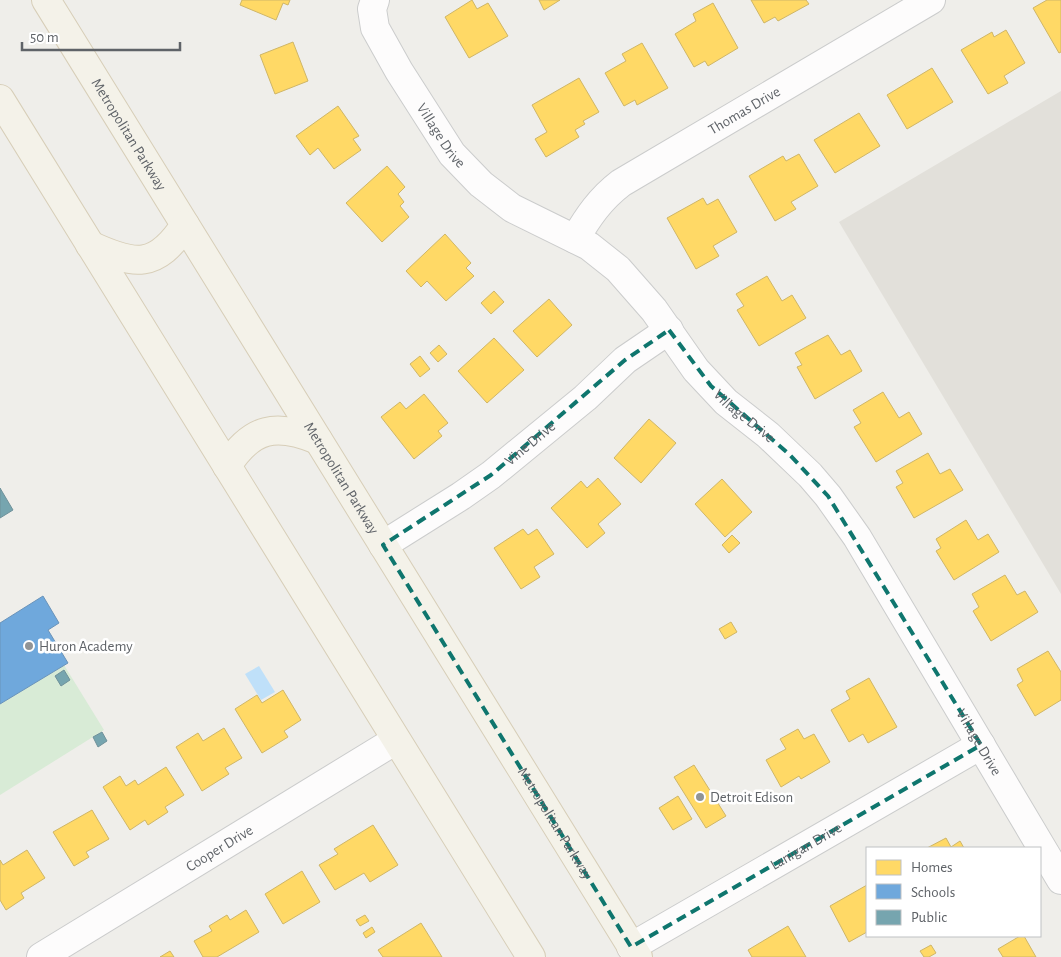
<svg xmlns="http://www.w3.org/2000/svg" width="1061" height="957" viewBox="0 0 1061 957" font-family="'Alegreya Sans',sans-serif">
<rect width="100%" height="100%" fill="#efeeea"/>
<!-- education -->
<path fill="#e2e0da" d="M1061 91V594L839 222Z"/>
<!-- green -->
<path fill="#d8ebd6" d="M64 665 104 730 0 795V704Z"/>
<!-- water -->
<path fill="#bfe0f9" d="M259 666 275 692 261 700 245 674Z"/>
<!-- homes -->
<g fill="#ffd966" stroke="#cfb667">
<path d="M242 0H290L288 5 283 3 276 20 240 5Z"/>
<path d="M472 0 477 9 488 3 508 36 469 58 445 17Z"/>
<path d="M539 0H560L544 10Z"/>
<path d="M751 0H806L809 4 778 21 775 17 764 23Z"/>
<path d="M1047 0H1061V52L1059 53 1033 8Z"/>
<path d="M713 3 738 48 708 66 705 61 694 67 675 34 696 21 693 14Z"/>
<path d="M1006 30 1025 63 1004 76 1008 83 988 94 961 50 992 32 994 37Z"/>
<path d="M293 42 308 81 275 94 260 55Z"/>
<path d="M642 43 668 88 637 105 635 100 624 106 605 73 626 61 622 54Z"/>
<path d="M932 68 953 102 907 129 887 95Z"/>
<path d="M579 78 599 112 583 121 585 124 575 130 579 137 546 157 535 139 547 132 532 105Z"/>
<path d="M338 106 359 136 353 139 361 150 334 169 318 148 310 155 296 136Z"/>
<path d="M859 113 880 146 835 173 814 140Z"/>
<path d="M799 154 818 186 791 202 796 209 775 221 749 176 783 156 786 161Z"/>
<path d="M387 166 405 187 398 194 404 202 400 206 409 217 382 242 346 203Z"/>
<path d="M703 198 707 205 718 199 737 232 713 246 719 256 696 269 667 218Z"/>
<path d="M445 234 471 263 466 268 474 276 446 301 427 281 421 287 406 271Z"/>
<path d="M767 276 782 301 792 295 806 318 759 346 737 310 744 306 736 294Z"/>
<path d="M494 291 504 302 491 314 481 303Z"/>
<path d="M549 299 572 325 537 357 513 331Z"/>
<path d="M828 335 841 355 850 350 862 371 815 399 797 367 802 365 795 353Z"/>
<path d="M494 338 524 370 487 403 458 371Z"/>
<path d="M439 345 447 354 438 362 430 353Z"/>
<path d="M420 356 430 369 420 377 410 364Z"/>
<path d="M883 392 899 418 909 412 922 434 876 462 854 427 861 423 853 410Z"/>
<path d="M424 394 448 423 438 431 442 436 414 459 381 417 400 402 406 409Z"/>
<path d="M649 419 676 443 641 483 614 458Z"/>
<path d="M928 453 940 474 950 469 963 490 914 518 896 487 903 483 896 471Z"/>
<path d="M598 478 621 504 598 524 605 533 587 548 551 508 581 481 587 488Z"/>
<path d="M722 479 752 512 725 537 695 504Z"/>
<path d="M966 520 978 540 988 534 999 552 954 580 936 551 941 548 936 539Z"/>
<path d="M523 529 528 535 537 529 554 554 534 567 540 577 521 589 494 548Z"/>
<path d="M732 535 740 543 729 553 722 545Z"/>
<path d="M1005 575 1017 595 1025 591 1038 612 991 641 973 611 979 607 972 594Z"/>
<path d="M731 622 737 632 725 639 719 629Z"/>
<path d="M1048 651 1061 672V700L1035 716 1017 685 1023 681 1017 669Z"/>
<path d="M869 678 897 727 868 743 863 734 849 742 831 710 850 699 846 691Z"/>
<path d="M283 690 301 720 284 731 288 737 262 753 235 709 257 695 262 703Z"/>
<path d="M224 728 242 758 225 768 229 774 202 791 176 747 198 733 203 741Z"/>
<path d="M798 729 804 739 814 734 830 762 801 779 799 776 781 787 766 760 786 749 780 739Z"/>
<path d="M694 765 726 816 706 828 674 777Z"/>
<path d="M166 767 184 795 165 807 168 812 148 825 145 820 130 830 103 787 120 776 126 786 135 780 138 785Z"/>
<path d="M678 796 692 819 673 830 659 808Z"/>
<path d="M92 810 109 839 86 852 89 857 74 866 53 832Z"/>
<path d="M373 825 398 865 370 882 364 873 335 890 319 865 338 854 334 849Z"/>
<path d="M946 838 951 847 960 841 964 848H927Z"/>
<path d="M27 850 45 878 21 893 24 898 6 910 0 900V860L3 865Z"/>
<path d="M302 871 320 902 283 924 265 894Z"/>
<path d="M867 885V932L849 942 830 906Z"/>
<path d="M246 910 259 932 217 957H203L194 941 212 931 209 926 227 915 230 920Z"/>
<path d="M365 915 369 921 360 926 356 920Z"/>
<path d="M421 923 442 957H383L378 950Z"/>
<path d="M788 926 806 957H752L748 950Z"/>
<path d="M372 927 375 932 366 938 363 933Z"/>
<path d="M1020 936H1024L1036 957H1003L998 949Z"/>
<path d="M931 945 936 953 929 957H924L920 951Z"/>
<path d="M170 951 174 957H160Z"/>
</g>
<!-- schools -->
<path fill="#6fa8dc" stroke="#6a93b9" d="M43 596 59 623 48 630 68 663 0 704V623Z"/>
<!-- public -->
<g fill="#76a5af" stroke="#6f919a">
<path d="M0 488 13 510 0 518Z"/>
<path d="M64 670 70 680 61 686 55 676Z"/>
<path d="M102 732 107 741 98 747 93 737Z"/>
</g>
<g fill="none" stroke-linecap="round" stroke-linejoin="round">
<!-- minor casing -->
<g stroke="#cbcccc" stroke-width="30">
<g id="minor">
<path id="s1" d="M375 0 372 9 375 28 399 71 452 154 481 184 512 208 589 246 618 269 654 310 696 370 726 402 768 435 810 475 828 496 857 537 1061 880"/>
<path id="s2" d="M575 239C588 217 600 199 621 183L931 0"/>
<path id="s3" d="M383 545 461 496 491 475 585 398 625 360 669 330"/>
<path id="s4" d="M631 947 981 745"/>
<path id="s5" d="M41 957 396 740"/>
</g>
</g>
<!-- major casing -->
<g stroke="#d7ceb8" stroke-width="30">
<g id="major">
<path id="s6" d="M46 0 638 957"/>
<path d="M0 99 531 957"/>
<path d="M90 245C135 266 156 269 185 225"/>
<path d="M227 466C252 427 276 423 318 440"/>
</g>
</g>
<!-- minor -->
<use href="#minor" stroke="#fdfcfc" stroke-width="28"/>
<!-- major -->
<use href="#major" stroke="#f4f2e9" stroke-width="28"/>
</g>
<!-- marked area -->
<path fill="none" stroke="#0f766e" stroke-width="4" stroke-dasharray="10 6" stroke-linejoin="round" d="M669 330 711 386 790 455 828 496 981 745 631 947 383 545 491 475 625 360Z"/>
<!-- markers -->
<g fill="#919496" stroke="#fff" stroke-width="2">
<circle cx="29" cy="646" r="5"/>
<circle cx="700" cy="797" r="5"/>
</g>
<g text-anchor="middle" stroke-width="5" stroke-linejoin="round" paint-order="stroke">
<!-- street labels -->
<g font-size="15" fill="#5f6368" stroke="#fff">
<text dy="5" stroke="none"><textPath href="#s2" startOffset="216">Thomas Drive</textPath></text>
<text dy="5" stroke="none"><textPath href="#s6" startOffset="158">Metropolitan Parkway</textPath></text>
<text dy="5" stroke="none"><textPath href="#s1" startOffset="155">Village Drive</textPath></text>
<text dy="5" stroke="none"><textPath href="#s1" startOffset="575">Village Drive</textPath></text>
<text dy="5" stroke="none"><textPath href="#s3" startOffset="179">Vine Drive</textPath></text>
<text dy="5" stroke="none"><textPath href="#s6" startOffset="562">Metropolitan Parkway</textPath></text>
<text dy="5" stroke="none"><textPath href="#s1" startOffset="980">Village Drive</textPath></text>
<text dy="5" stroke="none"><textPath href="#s6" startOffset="968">Metropolitan Parkway</textPath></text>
<text dy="5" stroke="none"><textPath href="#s4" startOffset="202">Lanigan Drive</textPath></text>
<text dy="5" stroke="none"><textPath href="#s5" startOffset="209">Cooper Drive</textPath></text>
</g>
<!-- poi labels -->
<g font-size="15" fill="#5f6368" stroke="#fff" text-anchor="start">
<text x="39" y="651">Huron Academy</text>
<text x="710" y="802">Detroit Edison</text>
</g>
</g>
<!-- legend -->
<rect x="866" y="847" width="175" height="90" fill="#ffffff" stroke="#bfc1c3"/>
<rect x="876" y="860" width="25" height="15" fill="#ffd966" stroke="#bfc1c3"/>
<text x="911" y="872" font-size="15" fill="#5f6368">Homes</text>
<rect x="876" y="884" width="25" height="15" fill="#6fa8dc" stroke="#bfc1c3"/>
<text x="911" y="897" font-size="15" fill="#5f6368">Schools</text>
<rect x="876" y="910" width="25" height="15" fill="#76a5af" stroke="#bfc1c3"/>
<text x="911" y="922" font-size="15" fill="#5f6368">Public</text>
<!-- scale -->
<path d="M22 42v8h158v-8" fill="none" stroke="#5f6368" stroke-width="2.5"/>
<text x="30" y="42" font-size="15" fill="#5f6368" stroke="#ffffff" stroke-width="4" paint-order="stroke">50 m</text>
</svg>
